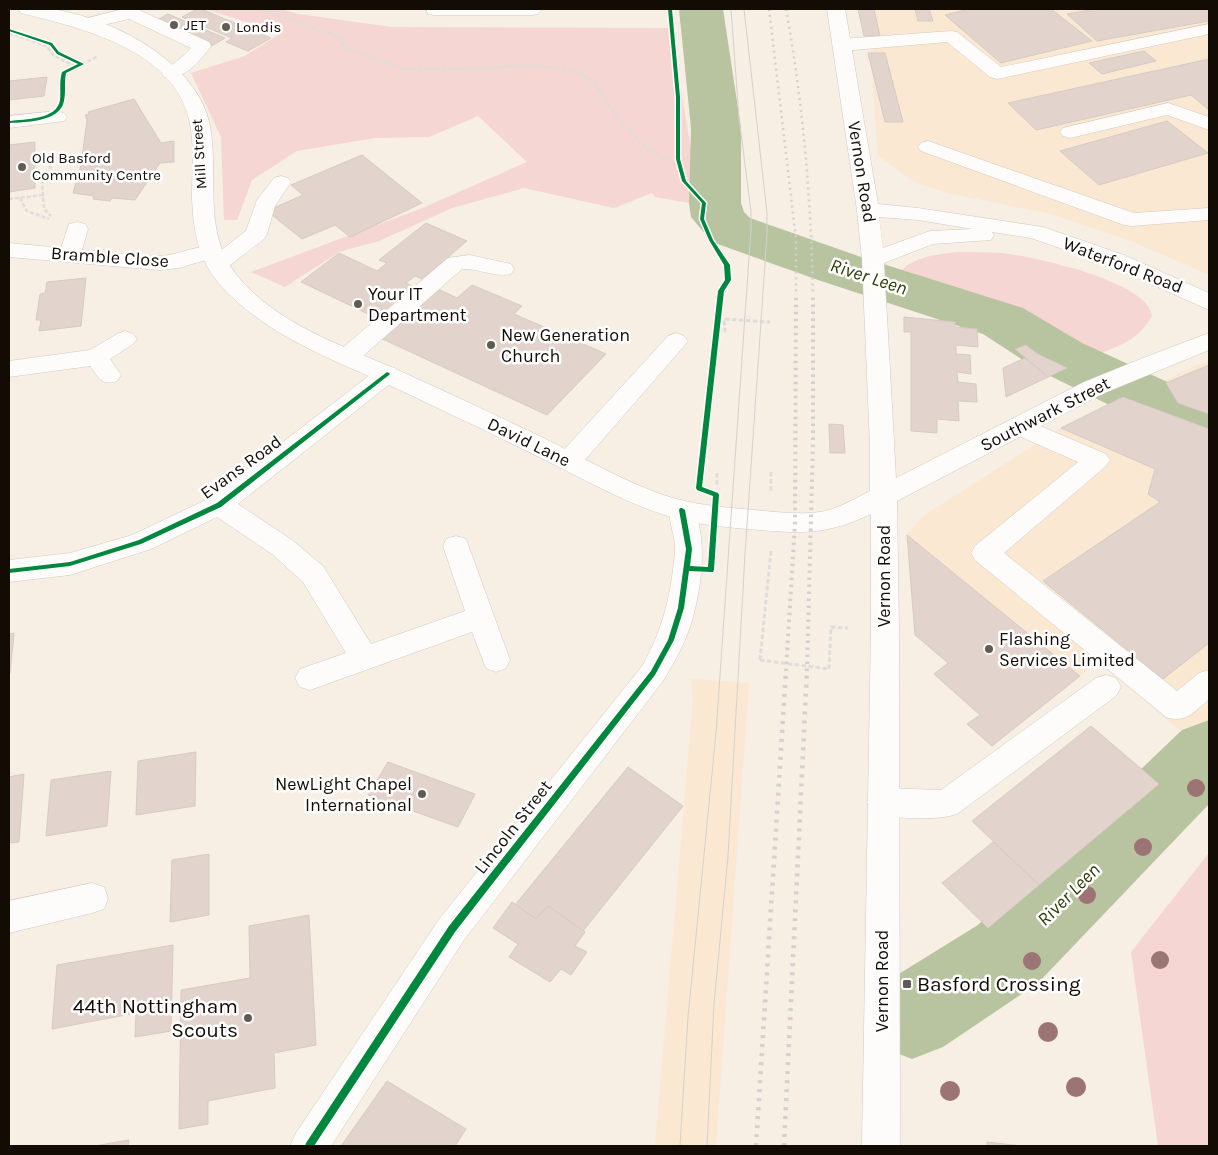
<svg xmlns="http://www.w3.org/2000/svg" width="1218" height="1155" viewBox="0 0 1218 1155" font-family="Karla,sans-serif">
<rect width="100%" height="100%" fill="#f7eee4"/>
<!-- built -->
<g fill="#fae8d3">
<path d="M867 9H1209V275L1133 242 1051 214 947 193 916 183 878 156Z"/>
<path d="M1209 360V413L1144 389Z"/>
<path d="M1123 397 1209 429V723L1190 739 1097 661 1080 676 907 535 923 516 1061 428Z"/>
<path d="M691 679 749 683 716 1146H655L693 699Z"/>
</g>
<!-- green -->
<g fill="#f5d6d2">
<path d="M205 9H281L298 14 392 27 671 28 700 205 655 197 652 193 614 208 524 188 452 208 379 241 339 252 285 287 251 272 420 209 527 162 478 116 429 137 375 138 297 151 252 180 237 220H224L221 137 191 73 245 56 281 33Z"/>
<path d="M956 252C972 252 987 252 1002 253 1036 257 1128 278 1148 306 1150 309 1151 313 1152 316 1138 340 1123 344 1099 354L1013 309 900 272C915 256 936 255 956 252Z"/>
<path d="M1209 853V1146H1158L1131 952Z"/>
</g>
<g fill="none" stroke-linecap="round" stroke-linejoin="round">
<!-- river -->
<g fill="#b8c3a0" fill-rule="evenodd">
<path d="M679 9H723L741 128V203L744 212 750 218 861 257 1023 308 1082 343 1209 401V449L1187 443 1040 371 983 334 821 281 712 242 691 217 689 203 691 128Z"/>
<path d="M1209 720V804L1038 983 943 1047 912 1059 881 1047 868 1016 881 985 978 925 1182 730Z"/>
</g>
</g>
<!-- building -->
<g fill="#e2d4cc" stroke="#d5cbc4">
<path d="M197 9H201L271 38 248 51 226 42 232 38 182 17Z"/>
<path d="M858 9H874L880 36H864Z"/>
<path d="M915 9H929L933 21H918Z"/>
<path d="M964 9H1051L1092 41 1001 63 945 15 965 10Z"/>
<path d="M1096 9H1209V21L1097 41 1067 14Z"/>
<path d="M168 14 225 38 205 50 149 24Z"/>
<path d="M1144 51 1156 61 1102 74 1089 63Z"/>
<path d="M868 53H885L903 122H885Z"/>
<path d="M1209 59V110L1191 95 1036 130 1008 103Z"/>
<path d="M47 77 44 96 9 100V81Z"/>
<path d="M134 99 161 143 174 141V162L160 163 135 200 113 198 110 201 93 199 94 196 73 193 81 165 87 120 85 115 89 114 88 112Z"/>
<path d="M1167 121 1208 153 1099 185 1060 151Z"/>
<path d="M35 142V188L9 192V145Z"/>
<path d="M362 155 422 203 350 237 335 225 302 239 267 211 303 195 291 185Z"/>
<path d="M426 223 467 241 422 279 415 276 406 283 420 290 383 321 301 282 339 253 377 271 387 263 379 260Z"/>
<path d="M86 278 81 326 39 331 41 320H36L40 294 45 293 47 282Z"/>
<path d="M472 285 522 306 514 314 606 354 547 415 378 337 434 287 457 298Z"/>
<path d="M904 317 955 322V327L977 329 978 347 956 345V354L970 355 971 374 957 372 958 382 976 384 977 402 958 401 959 421 937 419V433L911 431V332H904Z"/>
<path d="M1026 345 1036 353 1067 368 1048 377 1015 349Z"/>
<path d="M1025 358 1048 377 1006 397 1003 368Z"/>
<path d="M1209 365V414L1178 403 1166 383Z"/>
<path d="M1123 397 1209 429V643L1163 679 1043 581 1160 502 1148 494 1155 469 1061 428Z"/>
<path d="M829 424 843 425 845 453H830Z"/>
<path d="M907 535 1080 676 992 746 967 724 980 715 934 674 948 663 915 635Z"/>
<path d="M14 633 10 673H9V634Z"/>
<path d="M1091 726 1159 784 1039 885 972 821Z"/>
<path d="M196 752 195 806 136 815 138 761Z"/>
<path d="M388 762 475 794 458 827 368 795Z"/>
<path d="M628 767 683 806 583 931 548 906 536 919 515 905Z"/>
<path d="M111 771 107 826 46 836 51 780Z"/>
<path d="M24 774 19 842 9 843V777Z"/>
<path d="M993 842 1039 885 988 928 942 883Z"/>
<path d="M209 854V915L170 922 172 860Z"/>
<path d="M512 902 536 919 548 906 585 932 575 946 587 952 571 975 561 969 550 982 509 957 518 944 493 928Z"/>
<path d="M309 915 316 1045 274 1053 275 1088 208 1101V1124L179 1129 181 990 250 978 249 926Z"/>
<path d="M173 945 171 1031 135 1037 136 1013 52 1029 57 965Z"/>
<path d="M387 1081 466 1129 455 1146H341Z"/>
<path d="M129 1140 128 1146H94Z"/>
<path d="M987 1142 1022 1146H987Z"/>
</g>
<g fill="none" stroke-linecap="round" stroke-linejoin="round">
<!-- minor casing -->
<g stroke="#d1cac1" stroke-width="1">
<g id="minor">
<path d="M123 9H137L209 42 211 46C201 60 183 82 164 77L162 73 183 56 191 48 129 19 86 29 80 28 77 24 80 20Z"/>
<path d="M426 9H540L541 10 538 14 532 15H434L428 14Z"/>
<path d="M1209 24V34L997 79 990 77 947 42 842 51 835 49 833 45 835 41 842 39 951 31 957 32 1001 67Z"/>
<path d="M1168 103 1209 117V130L1167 115 1070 138 1063 136 1060 132 1063 128Z"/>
<path d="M57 111 64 113 67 117 64 121 9 128V116Z"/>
<path d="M928 141 1134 213 1209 208V220L1132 226 1124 225 921 151 918 147 921 143Z"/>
<path d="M281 176 288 178 291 182 275 206 267 234 264 239 225 269 217 271 209 269 206 264 209 259 179 268 159 270 9 257V243L61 248 69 224 77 222 85 224 88 229 82 250C108 252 135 257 161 256 179 255 200 243 218 247L220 251 246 231 257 200 274 178Z"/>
<path d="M470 255 511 264 514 269 511 274C495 278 479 268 462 269L356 362 348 364 340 362 336 356 340 350 448 258Z"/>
<path d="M125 331 133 334 137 339 133 344 110 359 121 375 117 381C101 386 99 378 90 366L9 377V361L90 350 117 334Z"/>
<path d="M676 333 684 336 688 341 684 346 578 468 569 470 560 468 556 461 560 454 668 336Z"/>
<path d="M387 366 395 368 399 374 395 380 238 504 292 540 323 566 371 644 465 611 443 546 446 539 456 536 466 539 510 660 506 668 496 672 486 668 472 632 310 690 300 687 295 678 300 669 346 653 303 582 272 554 217 517 151 549 70 575 9 582V560L70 553 132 535 210 498 379 368Z"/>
<path d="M1019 417 1106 454 1110 460 1106 466 1004 553 1177 691 1199 673 1209 670V699C1195 711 1186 724 1166 717L975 560 971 553 975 546 1078 462 1010 432 1007 426 1010 420Z"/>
<path d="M682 500 691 503C711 538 700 605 685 640 679 654 671 668 663 681L464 940 331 1146H290L296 1133 440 918 643 665C664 626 671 595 675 551 677 535 664 518 673 503Z"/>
<path d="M1106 675 1116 678 1121 687 1116 696 957 814C937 821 892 819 872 812L867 802 872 792 883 788 941 790 1096 678Z"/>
<path d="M92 883 104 887 108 898 104 909 92 913 9 933V901Z"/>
</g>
</g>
<!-- major casing -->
<g stroke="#d1cac1" stroke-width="1">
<path id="major" d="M18 9C28 9 40 7 51 9 110 17 198 61 210 126 219 175 202 232 236 274 275 324 344 346 400 371 443 390 486 411 529 431 576 453 634 489 684 501 707 506 731 508 754 510 777 512 798 515 820 512 838 509 854 499 870 491V446L862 259 857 210 827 9H845L878 204 918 208 1043 227 1124 255 1209 293V310L1108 265 1031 238 992 232 994 235 991 240 933 244 884 263 896 478 1084 382 1143 358 1209 333V350L1102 394 897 501 899 630 900 1146H862L871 630V514C822 537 798 533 747 529 726 527 703 525 682 520 639 509 600 488 561 468 535 455 508 442 482 429 449 414 416 397 382 382 326 357 266 334 223 288 198 261 193 231 192 196 192 171 195 144 189 119 172 49 81 28 21 13ZM879 217 918 220 973 229 930 231 883 248Z"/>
</g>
<!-- path-far1 -->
<g stroke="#dfddda" stroke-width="2.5" stroke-dasharray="4 2" stroke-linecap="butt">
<path d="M260 9 341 38 344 47 402 69H466L536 65 575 71 593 81 617 117 648 149 664 158 678 159"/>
<path d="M9 33 47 46 53 55 76 67"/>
<path d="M82 64 97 57"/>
<path d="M51 153 50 170 42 179 44 209 51 216"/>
<path d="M20 198 27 211 49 219"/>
<path d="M9 199 43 195"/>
<path d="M721 294 728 280"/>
</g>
<!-- path -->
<g stroke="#dfddda" stroke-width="3" stroke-dasharray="4.5 2.5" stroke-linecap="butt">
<path d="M717 330 725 331 724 319 770 322"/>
<path d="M771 472V492"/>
<path d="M717 473V485"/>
<path d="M699 484 721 293"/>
<path d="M760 660 771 551"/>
<path d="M829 669 831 627 848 628"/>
</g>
<!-- minor -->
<use href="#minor" fill="#fefcfb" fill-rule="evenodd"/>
<!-- major -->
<use href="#major" fill="#fefcfb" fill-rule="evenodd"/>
<!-- tram -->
<g stroke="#d3d1ce" stroke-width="1">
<path d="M680 1146 688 1017 716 733 751 229V211L739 118 731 9"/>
<path d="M707 1146 714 1004 728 856 745 554 767 234V213L744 9"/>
</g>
<!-- rail-far2 -->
<g stroke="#d3d1ce" stroke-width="2.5" stroke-dasharray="2 4" stroke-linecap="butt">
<path d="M769 9 796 239V294"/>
<path d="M786 9C803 103 811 198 813 294"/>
</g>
<!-- rail-far1 -->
<g stroke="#d3d1ce" stroke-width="4" stroke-dasharray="2.5 4.5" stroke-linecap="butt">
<path d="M786 671 795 523 796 293"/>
<path d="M807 671 813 442V293"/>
</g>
<!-- rail -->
<g stroke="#d3d1ce" stroke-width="4.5" stroke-dasharray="3 6" stroke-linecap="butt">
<path d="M756 1146 786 670"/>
<path d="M784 1146 807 670"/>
</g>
<!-- path-bridge -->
<path stroke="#dfddda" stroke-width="3" stroke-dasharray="4.5 2.5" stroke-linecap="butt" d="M760 660 829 669"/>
<!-- cycleway casing -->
<g stroke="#fff" stroke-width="3">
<g id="cycleway">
<path d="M668 9H672L680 97V159L686 181 706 203 704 219 713 240 730 265 731 280 724 291 702 487 718 493 719 495 714 570 713 572H711L689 571 684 608 674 640 655 675 455 932 314 1146H305L306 1143 449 926 651 671 668 640 678 608 686 549 679 510 680 508H682L685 510 692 549 690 566 708 567 713 496 697 490 696 488 718 291 725 280 724 265 709 240 700 219 702 203 682 181 676 159V97Z"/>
<path d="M9 29 52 43 59 52 84 64 66 73C64 82 66 91 64 101 60 122 26 122 9 123V121C25 119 57 120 60 100 61 90 59 81 62 72L78 64 57 54 50 45 9 31Z"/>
<path d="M387 372 389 373 390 374 389 375 221 507 141 544 70 566 9 573V569L70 562 139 540 217 503Z"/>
</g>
</g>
<!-- cycleway -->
<use href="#cycleway" fill="#00873e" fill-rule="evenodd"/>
</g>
<!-- trees -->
<g fill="#9d7474">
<circle cx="1196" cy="788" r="9"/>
<circle cx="1143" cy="847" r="9"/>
<circle cx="1087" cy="895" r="9"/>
<circle cx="1160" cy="960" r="9"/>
<circle cx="1032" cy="961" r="9"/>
<circle cx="1048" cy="1032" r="10"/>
<circle cx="1076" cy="1087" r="10"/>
<circle cx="950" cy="1091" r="10"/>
</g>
<!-- markers -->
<g fill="#625b53" stroke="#fff" stroke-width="2">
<circle cx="174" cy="25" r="5"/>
<circle cx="226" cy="27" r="5"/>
<circle cx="22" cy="167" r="5"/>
<circle cx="358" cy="304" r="5"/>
<circle cx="491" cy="345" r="5"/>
<circle cx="989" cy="649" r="5"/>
<circle cx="422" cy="794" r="5"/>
<rect x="902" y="979" width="10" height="10" rx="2.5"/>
<circle cx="248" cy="1018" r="5"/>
</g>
<g text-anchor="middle" stroke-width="5" stroke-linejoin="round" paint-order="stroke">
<!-- far-poi labels -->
<g font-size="15" fill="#120c05" stroke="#fff" text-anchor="start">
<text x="184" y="30">JET</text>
<text x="236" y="32">Londis</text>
<text x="32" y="163">Old Basford<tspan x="32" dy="17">Community Centre</tspan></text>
</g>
<!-- far-street labels -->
<g font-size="15" fill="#120c05" stroke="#fff">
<text transform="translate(199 154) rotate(-94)" y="5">Mill Street</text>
</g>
<!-- street labels -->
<g font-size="18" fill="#120c05" stroke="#fff">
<text transform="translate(862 172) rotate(81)" y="6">Vernon Road</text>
<text transform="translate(110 257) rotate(4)" y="6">Bramble Close</text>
<text transform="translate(1123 265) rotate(21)" y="6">Waterford Road</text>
<text transform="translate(1045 414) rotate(-27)" y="6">Southwark Street</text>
<text transform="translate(529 442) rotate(26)" y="6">David Lane</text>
<text transform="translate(241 467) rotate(-36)" y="6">Evans Road</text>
<text transform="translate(884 576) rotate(-90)" y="6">Vernon Road</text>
<text transform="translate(513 827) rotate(-52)" y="6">Lincoln Street</text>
<text transform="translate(882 981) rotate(-90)" y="6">Vernon Road</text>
</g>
<!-- poi labels -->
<g font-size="18" fill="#120c05" stroke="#fff" text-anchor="start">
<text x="368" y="300">Your IT<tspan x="368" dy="21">Department</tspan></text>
<text x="501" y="341">New Generation<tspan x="501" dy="21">Church</tspan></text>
<text x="999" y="645">Flashing<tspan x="999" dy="21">Services Limited</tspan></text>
<text x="412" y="790" text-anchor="end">NewLight Chapel<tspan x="412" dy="21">International</tspan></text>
</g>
<!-- water labels -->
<g font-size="19" font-style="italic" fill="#293a04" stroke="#fff">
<text transform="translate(869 276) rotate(18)" y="7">River Leen</text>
<text transform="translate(1068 894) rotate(-45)" y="7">River Leen</text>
</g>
<!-- near-poi labels -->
<g font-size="21" fill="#120c05" stroke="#fff" text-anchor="start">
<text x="917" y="991">Basford Crossing</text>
<text x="238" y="1013" text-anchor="end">44th Nottingham<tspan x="238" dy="24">Scouts</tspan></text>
</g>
</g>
<!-- border -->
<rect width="1218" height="1155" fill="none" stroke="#120c05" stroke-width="20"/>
</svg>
